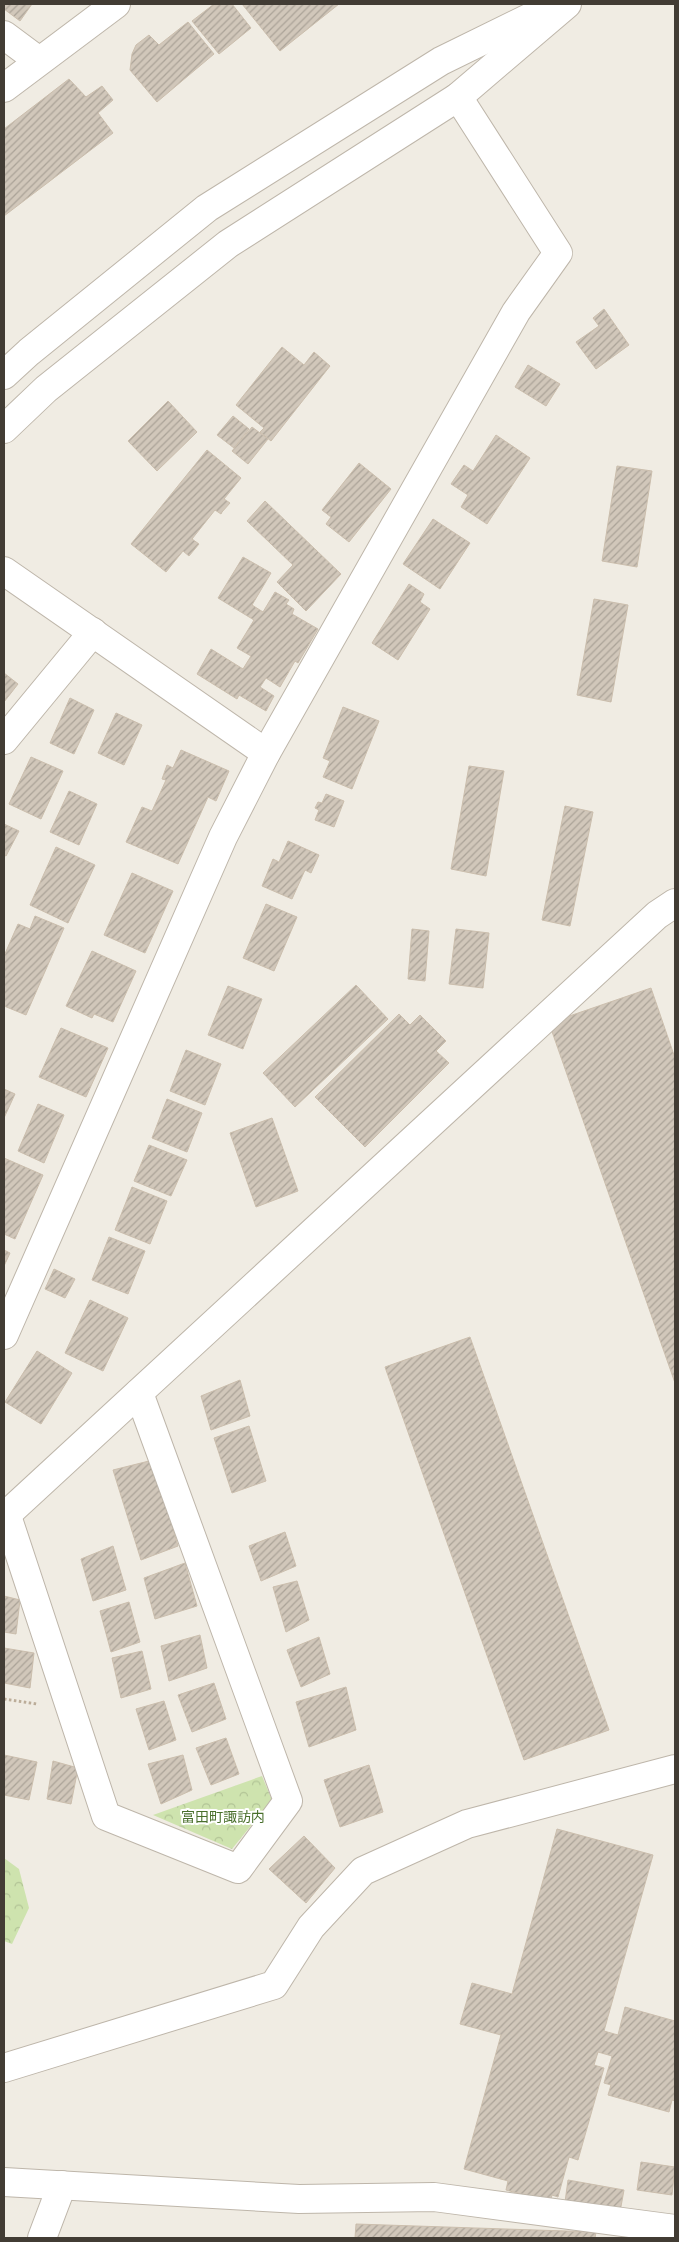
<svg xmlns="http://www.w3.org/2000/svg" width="679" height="2242" viewBox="0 0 679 2242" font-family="'Titillium Web','Noto Sans JP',sans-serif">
<defs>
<pattern id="forest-crowns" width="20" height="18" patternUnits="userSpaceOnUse" patternTransform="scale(1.25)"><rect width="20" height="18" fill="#cee3ae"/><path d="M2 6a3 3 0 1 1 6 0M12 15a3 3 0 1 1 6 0" fill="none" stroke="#b2c496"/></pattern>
<pattern id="building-hatch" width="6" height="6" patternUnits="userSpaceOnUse" patternTransform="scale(1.25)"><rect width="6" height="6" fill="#d1c7ba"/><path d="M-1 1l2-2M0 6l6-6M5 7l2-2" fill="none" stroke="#aba398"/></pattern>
</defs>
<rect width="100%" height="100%" fill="#f0ece3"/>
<!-- forest -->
<g fill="url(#forest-crowns)">
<path d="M262 1776 272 1800 232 1849 153 1815Z"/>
<path d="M4 1858 19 1869 29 1908 12 1944 4 1941Z"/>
</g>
<!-- building -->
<g fill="url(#building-hatch)" stroke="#cbbead">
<path d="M4 4H32L20 21 4 9Z"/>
<path d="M214 4H232L251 28 219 54 192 21Z"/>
<path d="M242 4H339L280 51Z"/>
<path d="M188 22 214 54 157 102 130 70 132 54 136 45 149 35 159 45Z"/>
<path d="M69 79 86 97 102 86 113 100 98 113 113 133 4 216V129Z"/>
<path d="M604 309 629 345 596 369 576 342 599 326 593 318Z"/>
<path d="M282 347 304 365 314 352 330 366 271 441 260 432 264 428 236 405Z"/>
<path d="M528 365 560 384 546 406 515 387Z"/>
<path d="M168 401 197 432 157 471 128 441Z"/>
<path d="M233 416 249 429 234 448 217 435Z"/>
<path d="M252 427 268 439 248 464 232 451Z"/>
<path d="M496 435 530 458 487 524 461 507 468 495 451 484 464 465 473 471Z"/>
<path d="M207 450 241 478 224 499 230 503 222 512 221 514 215 510 192 539 199 544 189 556 183 551 166 572 131 544Z"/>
<path d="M359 463 391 489 349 542 326 524 331 517 322 510Z"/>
<path d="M617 466 652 471 637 567 602 561Z"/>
<path d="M265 501 341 574 306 611 277 582 293 565 247 521Z"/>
<path d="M433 519 470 543 440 589 403 564Z"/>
<path d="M243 557 271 573 252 605 263 612 275 592 289 600 286 604 294 609 292 614 318 629 298 663 295 661 280 687 266 678 260 687 274 696 266 711 239 695 237 699 197 674 211 649 243 669 251 656 237 648 254 620 218 598Z"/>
<path d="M409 584 424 594 420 602 430 609 398 660 372 643Z"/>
<path d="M594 599 628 605 611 702 577 695Z"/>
<path d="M4 673 18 684 4 702Z"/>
<path d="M70 698 94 710 74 754 50 743Z"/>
<path d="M343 707 379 721 352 789 323 777 330 761 323 758Z"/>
<path d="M116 713 142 725 124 765 98 753Z"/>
<path d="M181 750 229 771 216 801 208 797 178 864 126 842 142 807 152 811 166 780 162 779 167 765 173 768Z"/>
<path d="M31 757 63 771 41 819 9 804Z"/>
<path d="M469 766 504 771 486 876 451 869Z"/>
<path d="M69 791 97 804 79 845 50 832Z"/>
<path d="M326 794 344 801 334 827 315 820 319 810 315 808 318 802 322 803Z"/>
<path d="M565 806 593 812 570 926 542 920Z"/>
<path d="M4 824 19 831 6 856 4 855Z"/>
<path d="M288 841 319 855 311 873 305 870 292 899 262 886 273 859 279 862Z"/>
<path d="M56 847 95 865 68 923 30 905Z"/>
<path d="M132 873 173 891 145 953 104 935Z"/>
<path d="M266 904 297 917 274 971 243 958Z"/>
<path d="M35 916 64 928 26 1015 4 1006V956L18 924 30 929Z"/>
<path d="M412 929 429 931 425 981 408 979Z"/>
<path d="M456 929 489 933 483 988 449 984Z"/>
<path d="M92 951 136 971 113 1022 94 1014 92 1018 66 1006Z"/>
<path d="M356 985 388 1019 295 1107 263 1073Z"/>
<path d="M228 986 262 999 243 1049 208 1035Z"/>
<path d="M651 988 675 1058V1383L549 1023Z"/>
<path d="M399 1014 410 1025 420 1015 446 1041 436 1051 449 1063 365 1147 315 1097Z"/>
<path d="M61 1028 108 1048 86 1097 39 1077Z"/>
<path d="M186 1050 221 1064 205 1105 170 1091Z"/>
<path d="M4 1089 15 1094 4 1118Z"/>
<path d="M167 1099 202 1113 187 1152 152 1138Z"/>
<path d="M38 1104 64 1115 44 1163 18 1151Z"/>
<path d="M272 1118 298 1191 256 1207 230 1133Z"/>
<path d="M149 1145 187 1160 171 1196 134 1181Z"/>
<path d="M4 1158 43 1175 15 1239 4 1234Z"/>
<path d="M132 1187 167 1201 150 1244 115 1230Z"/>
<path d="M109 1237 145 1251 128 1294 92 1280Z"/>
<path d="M4 1250 10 1253 4 1266Z"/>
<path d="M54 1269 75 1279 65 1298 45 1289Z"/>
<path d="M90 1300 128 1318 103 1371 65 1353Z"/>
<path d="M470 1337 609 1730 524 1760 385 1367Z"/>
<path d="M37 1351 72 1373 41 1424 5 1402Z"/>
<path d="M240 1380 250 1416 211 1430 201 1396Z"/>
<path d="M249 1426 266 1481 232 1493 214 1438Z"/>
<path d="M153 1460 178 1546 141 1560 113 1470Z"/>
<path d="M285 1532 296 1566 261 1581 249 1546Z"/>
<path d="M113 1546 126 1590 93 1601 81 1559Z"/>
<path d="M185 1563 197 1606 155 1619 144 1578Z"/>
<path d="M297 1581 309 1620 286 1632 273 1587Z"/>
<path d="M4 1596 20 1600 16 1634 4 1632Z"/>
<path d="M129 1602 140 1642 111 1652 100 1611Z"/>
<path d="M200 1635 207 1668 169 1681 161 1646Z"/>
<path d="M319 1637 330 1674 301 1687 287 1650Z"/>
<path d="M4 1648 34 1653 30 1688 4 1683Z"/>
<path d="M142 1651 151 1689 121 1698 112 1658Z"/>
<path d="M214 1683 226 1719 192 1732 178 1695Z"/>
<path d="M346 1687 356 1730 309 1747 296 1702Z"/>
<path d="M164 1701 176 1740 149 1750 136 1709Z"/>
<path d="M226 1738 239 1774 211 1785 196 1748Z"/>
<path d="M4 1755 37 1762 29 1800 4 1795Z"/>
<path d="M183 1755 192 1790 161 1804 148 1764Z"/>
<path d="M53 1761 78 1768 71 1804 47 1799Z"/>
<path d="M369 1765 383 1812 340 1827 324 1780Z"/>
<path d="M557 1829 653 1855 604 2031 618 2035 625 2007 675 2021V2101L672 2100 669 2112 608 2095 611 2085 604 2083 612 2056 598 2052 594 2065 604 2068 578 2160 569 2157 558 2197 552 2195 550 2202 506 2190 508 2181 464 2169 501 2035 460 2024 472 1983 512 1994Z"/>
<path d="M304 1836 335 1868 306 1903 269 1869Z"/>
<path d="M641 2162 675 2167 672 2195 637 2190Z"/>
<path d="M568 2180 624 2190 620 2212 565 2202Z"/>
<path d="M356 2224 596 2232 595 2238H355Z"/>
</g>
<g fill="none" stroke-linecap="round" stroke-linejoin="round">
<!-- minor casing -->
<g stroke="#beb6aa" stroke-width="30">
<g id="minor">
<path d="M4 35 39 61"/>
<path d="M4 88 116 4"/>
<path d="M4 375 29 352 207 208 441 61 545 10"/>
<path d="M4 429 46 389 228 244 458 97 567 4"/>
<path d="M4 571 266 753"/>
<path d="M4 740 93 632"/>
<path d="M4 1335 223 837 266 753 516 312 558 253 458 97"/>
<path d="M7 1516 106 1816 238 1869 288 1801 139 1393"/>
<path d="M4 1517 657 915 675 903"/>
<path d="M4 2068 274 1985 311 1927 363 1871 467 1824 675 1769"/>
<path d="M4 2182 299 2199 434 2197 675 2229"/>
<path d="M42 2238 62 2185"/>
</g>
</g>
<!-- path -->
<path stroke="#bcad99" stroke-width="3" stroke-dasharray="2.5 2.5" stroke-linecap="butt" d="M4 1699 37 1704"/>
<!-- minor -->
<use href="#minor" stroke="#fff" stroke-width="28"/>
</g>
<g text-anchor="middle" stroke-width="4" stroke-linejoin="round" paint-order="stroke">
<!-- park labels -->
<g font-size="14" fill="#496f2c" stroke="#fff">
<text x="223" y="1822">富田町諏訪内</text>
</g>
</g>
<!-- border -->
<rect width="679" height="2242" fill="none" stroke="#423c34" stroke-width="10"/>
</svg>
